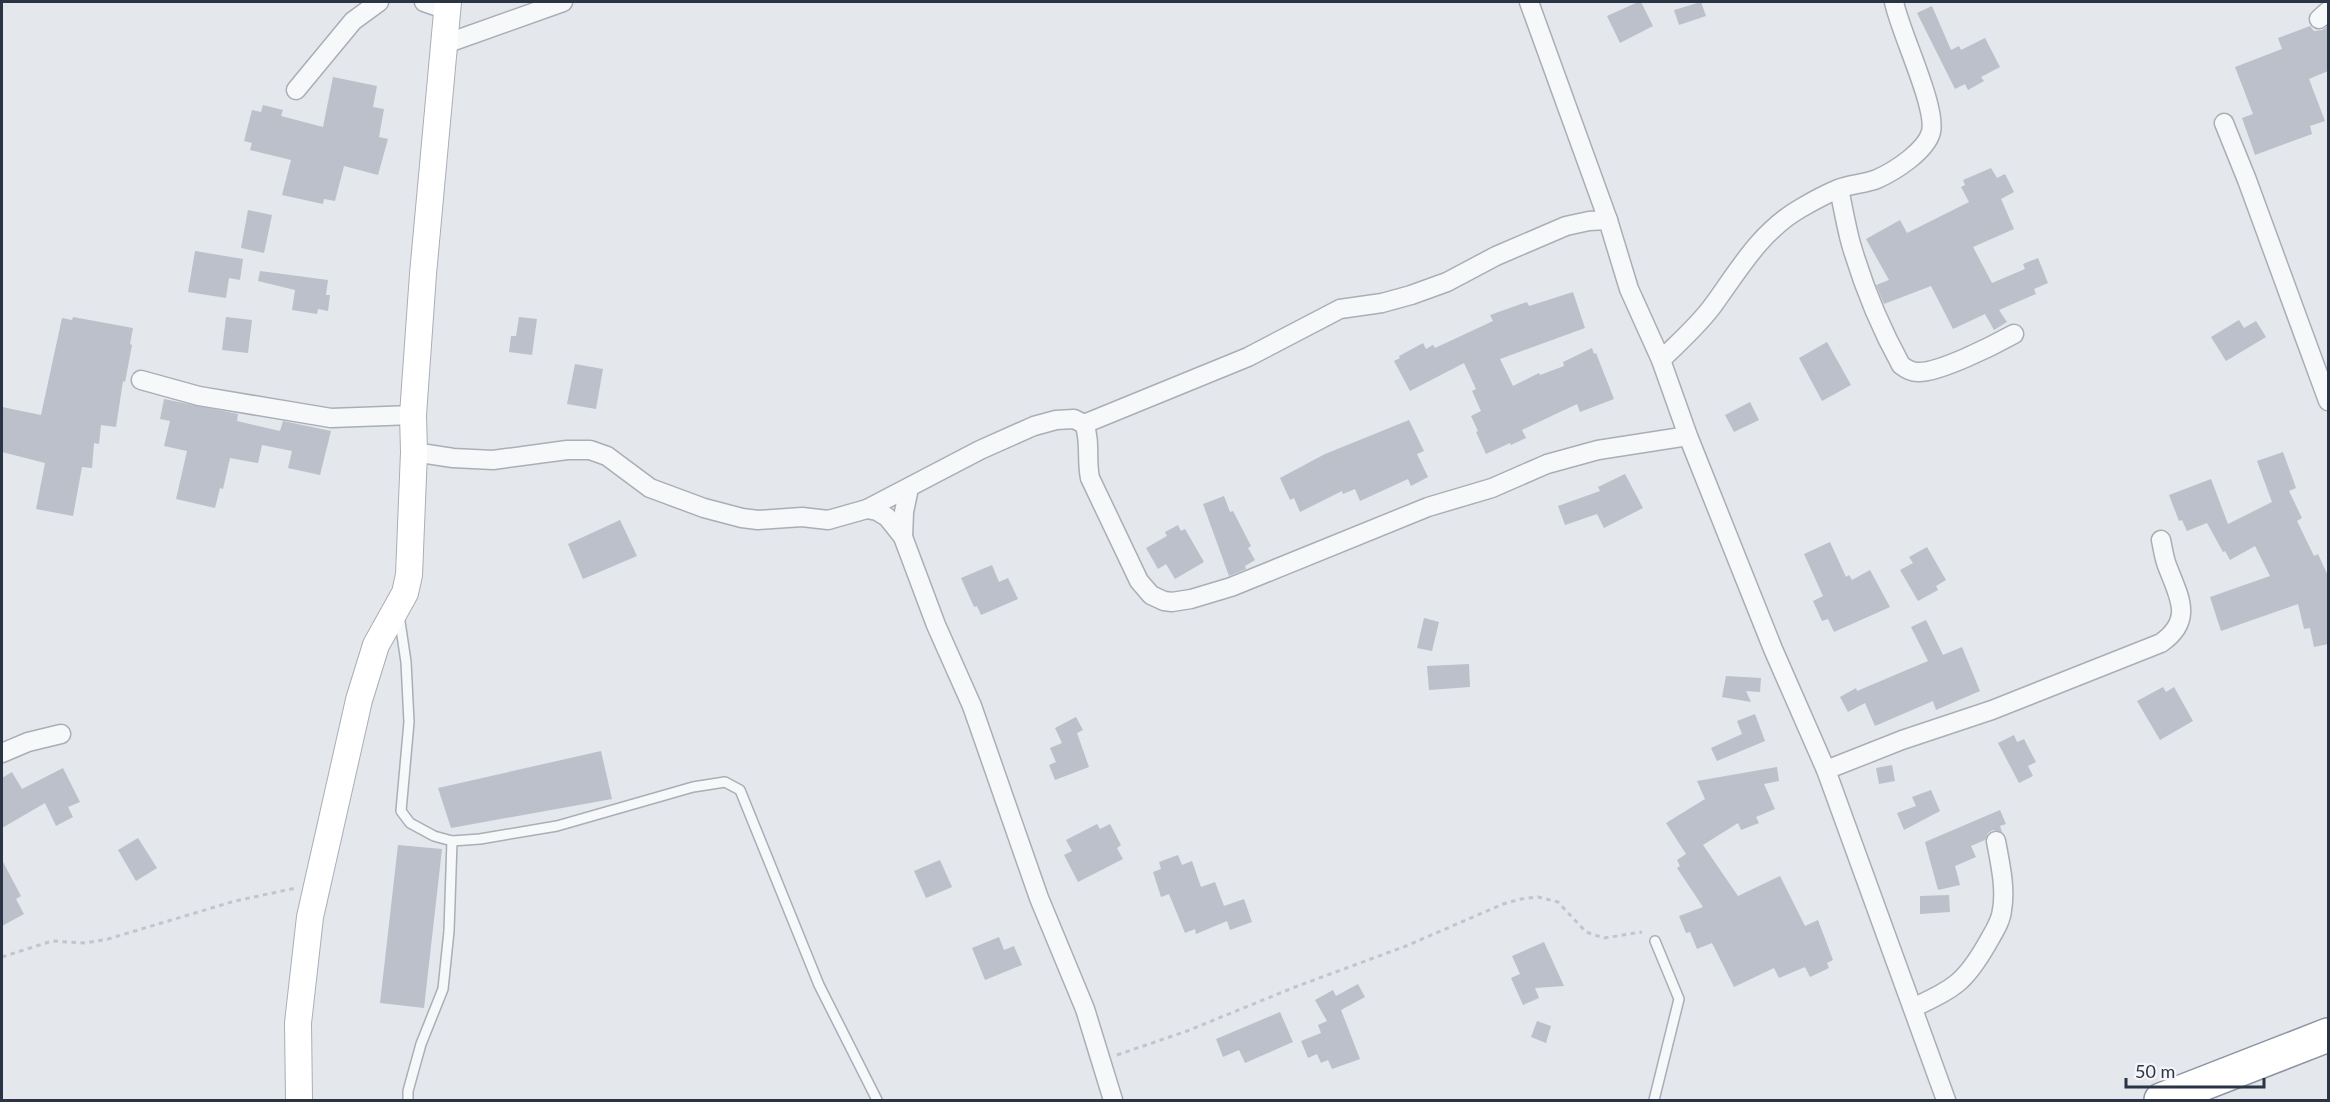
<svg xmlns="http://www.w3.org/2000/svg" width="2330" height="1102" viewBox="0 0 2330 1102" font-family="Lato,sans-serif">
<rect width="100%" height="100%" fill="#e4e7ec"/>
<!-- building -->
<g fill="#bbc0ca">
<path d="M1638 2H1641L1653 26 1620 43 1607 16Z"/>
<path d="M1701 2 1706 16 1679 25 1674 10Z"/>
<path d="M1932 6 1951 50 1959 46 1961 50 1985 38 2000 67 1981 77 1984 81 1968 90 1965 84 1955 89 1917 13Z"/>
<path d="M2310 26 2314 31 2322 30 2328 26V71L2309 79 2325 121 2310 126 2312 134 2255 155 2242 118 2253 114 2235 67 2282 49 2278 38Z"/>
<path d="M333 77 377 86 373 107 384 109 379 137 388 139 378 175 344 166 335 201 324 199 323 204 282 195 291 160 250 150 252 143 244 141 252 110 261 112 263 105 283 110 281 116 323 127Z"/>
<path d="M1991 168 1997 178 2005 174 2014 192 2001 199 2014 229 1973 247 1992 283 2025 269 2023 264 2038 258 2048 283 2034 289 2036 294 1999 310 2007 322 1994 330 1985 314 1953 329 1931 286 1884 304 1876 285 1889 280 1866 239 1900 220 1907 233 1969 202 1961 187 1965 185 1963 180Z"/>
<path d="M248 210 272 215 264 253 241 248Z"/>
<path d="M195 251 243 259 240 280 229 278 226 298 188 292Z"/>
<path d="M260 271 328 280 326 295H330L328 311 318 309 317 314 292 310 295 290 258 281Z"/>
<path d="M1573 292 1585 328 1500 359 1513 386 1539 373 1540 375 1564 366 1563 362 1592 348 1594 354 1596 353 1614 399 1580 412 1577 404 1522 430 1526 438 1511 445 1510 443 1486 454 1476 432 1478 431 1471 416 1481 411 1472 391 1476 389 1464 363 1410 391 1394 361 1400 358 1399 356 1423 343 1426 349 1433 345 1435 348 1493 321 1490 315 1527 302 1529 306Z"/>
<path d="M73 317 133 328 130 344 132 345 125 382 123 381 116 427 101 425 99 444 94 443 92 468 82 467 73 516 36 509 45 463 2 452V407L41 415 62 318 72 320Z"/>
<path d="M226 317 252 320 248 353 222 350Z"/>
<path d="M519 317 537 319 532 355 509 352 511 336H516Z"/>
<path d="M2239 320 2244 328 2256 321 2266 337 2226 361 2211 337Z"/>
<path d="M1827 342 1851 385 1822 401 1799 358Z"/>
<path d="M575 364 603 369 596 409 567 404Z"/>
<path d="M164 399 238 414 237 421 280 431 283 421 331 431 320 475 288 468 292 451 262 445 258 463 230 458 223 489 220 488 215 508 176 499 187 451 164 446 170 421 160 419Z"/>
<path d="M1750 402 1759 420 1734 432 1725 415Z"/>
<path d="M1409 420 1424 451 1417 454 1428 477 1411 486 1408 479 1360 501 1355 489 1343 494 1342 491 1300 512 1294 498 1290 500 1280 478 1325 454Z"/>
<path d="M2283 452 2296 488 2289 491 2302 518 2297 521 2314 556 2318 554 2328 576V644L2314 647 2310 628 2304 629 2298 604 2221 631 2210 597 2270 576 2255 546 2230 560 2225 551 2223 552 2207 523 2187 531 2182 520 2179 521 2169 495 2211 479 2228 524 2272 502 2257 461Z"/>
<path d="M1625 474 1643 508 1604 528 1597 514 1565 525 1558 506 1600 491 1598 487Z"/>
<path d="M1224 496 1230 512 1233 511 1251 546 1248 548 1255 560 1245 566 1246 569 1229 576 1203 504Z"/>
<path d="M620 520 637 556 583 579 568 544Z"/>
<path d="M1178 525 1181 531 1185 529 1204 562 1175 579 1166 564 1158 569 1146 548 1167 536 1165 532Z"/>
<path d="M1830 542 1846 577 1849 575 1852 580 1870 570 1890 607 1834 632 1828 619 1822 621 1813 601 1823 596 1804 554Z"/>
<path d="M1927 547 1946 580 1936 586 1938 590 1918 601 1900 570 1913 563 1909 557Z"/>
<path d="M992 565 999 582 1008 578 1018 599 981 615 977 606 974 607 961 578Z"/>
<path d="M1424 618 1439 622 1432 651 1417 648Z"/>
<path d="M1926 620 1943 655 1962 647 1980 691 1936 710 1933 701 1875 726 1865 703 1848 712 1840 697 1856 688 1857 691 1928 661 1911 627Z"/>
<path d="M1469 664 1470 687 1429 690 1427 666Z"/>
<path d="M1726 676 1761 678 1760 692 1746 691 1751 702 1722 697Z"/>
<path d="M2163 687 2166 692 2174 687 2193 721 2160 740 2137 701Z"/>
<path d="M1755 714 1765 741 1717 761 1711 748 1742 734 1737 721Z"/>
<path d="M1076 717 1083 730 1077 733 1089 767 1055 780 1049 765 1056 762 1050 748 1062 743 1055 728Z"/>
<path d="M2014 735 2017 742 2024 739 2036 762 2028 766 2033 776 2019 783 1998 743Z"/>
<path d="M601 751 612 799 451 828 438 788Z"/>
<path d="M1892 765 1895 781 1879 784 1876 768Z"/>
<path d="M1777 767 1779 781 1764 784 1775 809 1756 817 1759 823 1741 830 1738 823 1703 845 1738 896 1780 876 1805 926 1818 920 1833 960 1827 963 1829 968 1810 977 1805 967 1779 978 1774 968 1734 987 1712 943 1697 949 1690 932 1686 933 1679 916 1703 907 1677 868 1680 866 1677 860 1686 854 1666 823 1705 799 1697 781Z"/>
<path d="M63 768 80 802 68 807 73 817 56 826 45 803 2 828V778L12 772 22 789Z"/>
<path d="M1931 790 1940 811 1904 830 1897 813 1916 806 1912 797Z"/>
<path d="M2000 810 2006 824 2000 826 2002 832 1993 830 1988 833 1985 840 1971 846 1976 857 1955 866 1960 885 1938 890 1925 842Z"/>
<path d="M1097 824 1100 829 1110 824 1121 845 1117 848 1123 859 1078 882 1064 855 1072 851 1066 840Z"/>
<path d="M138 838 157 868 136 881 118 850Z"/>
<path d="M398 845 442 849 424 1008 380 1003Z"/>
<path d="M1178 855 1182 865 1192 861 1201 887 1215 882 1224 906 1244 899 1252 922 1230 930 1227 921 1196 934 1195 929 1185 933 1169 894 1161 897 1153 872 1161 869 1159 862Z"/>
<path d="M2 860 21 896 16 899 24 914 2 926Z"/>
<path d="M940 860 952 887 926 898 914 871Z"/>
<path d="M1949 895 1950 912 1920 914V896Z"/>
<path d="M999 937 1004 950 1014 946 1022 965 985 980 972 948Z"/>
<path d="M1544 942 1564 986 1535 988 1539 998 1523 1005 1511 978 1520 974 1512 956Z"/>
<path d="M1358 984 1365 997 1341 1010 1360 1059 1332 1069 1328 1060 1321 1063 1317 1054 1308 1058 1301 1041 1321 1033 1318 1025 1327 1021 1315 1000 1333 990 1336 996Z"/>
<path d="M1280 1012 1293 1042 1245 1063 1239 1050 1223 1057 1216 1039Z"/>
<path d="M1537 1021 1551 1026 1546 1043 1531 1037Z"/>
</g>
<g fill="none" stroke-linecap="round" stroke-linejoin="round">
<!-- lane casing -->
<g stroke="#a9aeb7" stroke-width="12">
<g id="lane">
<path d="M399 615 406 662 409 722 401 811 410 823 434 836 452 841 480 839 557 826 693 787 725 782 740 790 819 985 877 1100"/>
<path d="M408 1100V1091L421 1044 443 989 449 931 452 841"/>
<path d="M1654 1100 1679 999 1655 941"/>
</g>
</g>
<!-- street casing -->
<g stroke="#a9aeb7" stroke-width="21">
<g id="street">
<path d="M424 2 447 10"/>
<path d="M1529 2 1608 220 1629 289 1661 360 1688 436 1773 649 1826 770 1946 1100"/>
<path d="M2319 19 2328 11"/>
<path d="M445 44 563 2"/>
<path d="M296 90 353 21 379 2"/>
<path d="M2224 123 2247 180 2328 401"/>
<path d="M1839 189C1843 207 1846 226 1851 244 1863 285 1880 327 1901 365 1906 369 1911 372 1918 372 1939 373 1994 345 2014 334"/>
<path d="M1661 360C1679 342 1699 325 1714 304 1740 268 1761 231 1801 208 1813 201 1826 194 1838 189 1850 184 1865 184 1877 179 1895 171 1926 151 1931 132 1937 107 1900 32 1894 2"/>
<path d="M141 380 199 396 331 418 413 415"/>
<path d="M1084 424 1248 357 1340 309 1382 303 1411 295 1447 282 1496 256 1566 226 1589 221 1608 220"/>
<path d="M414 452 453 458 493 460 567 450H590L607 456 650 488 704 508 742 518 758 520 802 517 828 520 867 509 877 511 887 517 903 537 936 625 972 706 1039 898 1085 1009 1113 1100"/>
<path d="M867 509 980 450 1034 426 1056 420 1074 419 1084 424C1091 440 1086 460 1090 478L1139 581 1151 595 1164 601 1172 602 1191 599 1231 587 1428 507 1492 488 1547 464 1598 450 1688 436"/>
<path d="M903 537 904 512 909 488"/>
<path d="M2 753 28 742 61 734"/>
<path d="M1826 770 1902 740 1992 710 2161 643C2194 620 2179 597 2168 568 2164 559 2163 549 2161 540"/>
<path d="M1913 1008C1954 988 1964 984 1987 944 1993 933 2001 922 2002 910 2006 888 2000 863 1996 841"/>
</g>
</g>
<!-- secondary casing -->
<g stroke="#a9aeb7" stroke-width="28">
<path id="secondary" d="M299 1100 298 1023 310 917 359 700 376 645 405 593 409 575 414 452 413 415 423 274 448 2"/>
</g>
<!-- highway casing -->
<g stroke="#8b94a3" stroke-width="36">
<path id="highway" d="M2161 1100 2328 1035"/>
</g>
<!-- path -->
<g stroke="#c2c5cb" stroke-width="3" stroke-dasharray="4.5 4.5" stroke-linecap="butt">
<path d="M2 957 52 941 85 943 108 939 235 901 296 888"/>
<path d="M1117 1055 1187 1031 1295 987 1406 946 1503 904 1521 899 1538 897 1558 902 1586 932 1604 938 1642 932"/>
</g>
<!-- lane -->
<use href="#lane" stroke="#f7f8fa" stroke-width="9"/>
<!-- street -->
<use href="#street" stroke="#f7f8fa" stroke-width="18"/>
<!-- secondary -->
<use href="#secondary" stroke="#fff" stroke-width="26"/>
<!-- highway -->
<use href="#highway" stroke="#fff" stroke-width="33"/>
</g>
<!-- border -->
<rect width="2330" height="1102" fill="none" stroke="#2b3445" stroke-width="6"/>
<!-- scale -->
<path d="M2126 1078v9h138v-9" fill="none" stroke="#2b3445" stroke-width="3"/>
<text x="2135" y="1078" font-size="18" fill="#2b3445" stroke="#f4f6f9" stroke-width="4.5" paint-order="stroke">50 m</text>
</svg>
